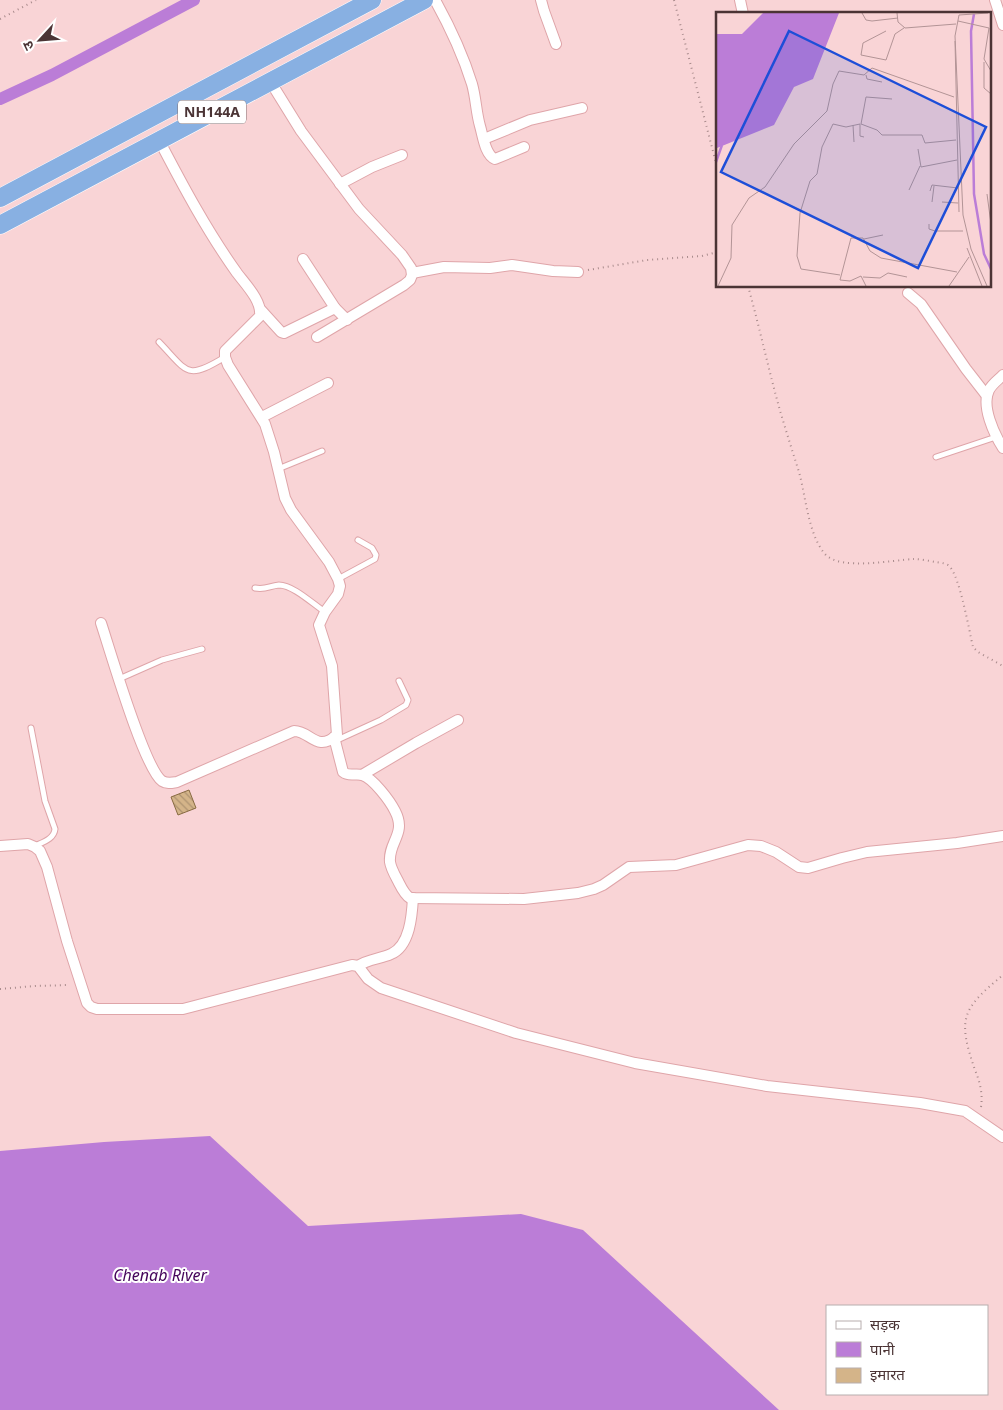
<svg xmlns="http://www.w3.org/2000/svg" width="1003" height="1410" viewBox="0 0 1003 1410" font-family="'Noto Sans','Noto Sans Devanagari',sans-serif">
<defs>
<pattern id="building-back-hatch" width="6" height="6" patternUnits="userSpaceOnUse" patternTransform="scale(1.25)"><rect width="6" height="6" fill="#d4b489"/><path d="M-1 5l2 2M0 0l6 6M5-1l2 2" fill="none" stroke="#ae9371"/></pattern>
</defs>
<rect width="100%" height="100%" fill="#f9d4d6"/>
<!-- water -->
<path fill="#bb7dd7" d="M210 1136 308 1226 521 1214 583 1230 779 1410H0V1151L104 1142Z"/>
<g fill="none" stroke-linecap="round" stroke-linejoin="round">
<!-- canal -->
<path stroke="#bb7dd7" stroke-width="12" d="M0 99 52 75 194 0"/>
</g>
<!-- building -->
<path fill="url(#building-back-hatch)" stroke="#886b42" d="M189 790 196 808 178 815 171 797Z"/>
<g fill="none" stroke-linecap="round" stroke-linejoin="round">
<!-- service casing -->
<g stroke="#dfa5a9" stroke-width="7">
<g id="service">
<path d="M159 342C188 372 186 381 225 357"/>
<path d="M936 457 996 437"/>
<path d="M278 469 322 451"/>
<path d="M338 579 375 559 376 555 372 548 358 540"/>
<path d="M255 588C266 590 269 586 279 585 293 585 313 604 325 612"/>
<path d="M119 679 162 660 202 649"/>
<path d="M31 728 45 801 55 829C54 839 43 842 35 846"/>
<path d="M335 741 381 720 406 705 408 700 399 681"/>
</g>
</g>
<!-- minor casing -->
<g stroke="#dfa5a9" stroke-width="12">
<g id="minor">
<path d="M435 0C450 27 463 55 472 84 476 98 476 112 480 126 483 136 485 155 495 159L524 147"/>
<path d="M541 0 544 11 556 44"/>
<path d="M740 0 743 14"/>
<path d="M995 0 1003 25"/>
<path d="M270 81 301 131 359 209 402 255 411 268 412 275 410 280 404 285 317 337"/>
<path d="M484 139 530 120 582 108"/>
<path d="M340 184 372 167 402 155"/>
<path d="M303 259 335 308 347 320"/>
<path d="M412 273 444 267 490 268 512 265 553 271 578 272"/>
<path d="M908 293 921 304 966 369 987 396"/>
<path d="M261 310 281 332 284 333 335 308"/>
<path d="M1003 375C998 380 992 384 989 390 981 406 994 434 1003 448"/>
<path d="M262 417 328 383"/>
<path d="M101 623C110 650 144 768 162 781 167 784 171 783 177 782L294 731C311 731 316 753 337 735L332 666 319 625 325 612 338 594 340 586 338 579 329 562 291 510 285 498 274 452 265 424 228 365 225 357V351L260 316C262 301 246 285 237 273 207 231 183 186 159 140"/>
<path d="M334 737 343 772C349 777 355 773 362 775 373 778 390 801 395 811 407 834 388 842 390 862 391 869 396 877 399 883 402 889 405 895 410 898L524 899 578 893 594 889 603 885 629 867 676 865 748 845 761 846 776 852 799 867 808 868 842 858 867 852 957 843 1003 836"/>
<path d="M362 775 416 743 458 720"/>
<path d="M0 846 28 844 35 847 40 851 47 867 67 941 87 1003 91 1007 97 1009H183L352 965 358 966 368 979 381 988 516 1033 635 1063 767 1086 920 1103 965 1111 1003 1137"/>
<path d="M358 966C368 959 380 959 391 954 410 946 412 915 413 898"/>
</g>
</g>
<!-- trunk casing -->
<g stroke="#fff" stroke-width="19">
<g id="trunk">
<path d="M0 198 372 0"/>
<path d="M0 225 424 0"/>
</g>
</g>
<!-- path -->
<g stroke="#a98b8c" stroke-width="2" stroke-dasharray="1 4" stroke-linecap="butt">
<path d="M674 0 717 167"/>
<path d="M0 19 36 0"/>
<path d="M588 270 647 260 702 256 717 252"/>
<path d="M748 286C760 329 769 372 781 414 787 434 793 453 799 472 806 497 808 534 825 554 840 571 893 560 914 559 921 559 929 561 936 562 941 563 947 563 950 567 960 578 969 630 973 647L978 652 1003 666"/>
<path d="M0 989 35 986 69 985"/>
<path d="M981 1107C983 1094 980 1082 975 1070 957 1018 962 1009 1003 975"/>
</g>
<!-- service -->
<use href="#service" stroke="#fff" stroke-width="5"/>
<!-- minor -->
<use href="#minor" stroke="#fff" stroke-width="10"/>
<!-- trunk -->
<use href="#trunk" stroke="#88b0e2" stroke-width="18"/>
</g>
<g text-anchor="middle" stroke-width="4" stroke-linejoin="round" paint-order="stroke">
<!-- shield labels -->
<rect fill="#fff" stroke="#817172" stroke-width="1" x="178" y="100.5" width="68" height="23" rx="4"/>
<g font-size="14" font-weight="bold" fill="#4b3435">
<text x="212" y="117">NH144A</text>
</g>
<!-- water labels -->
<g font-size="16" font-style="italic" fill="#44045a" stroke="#fff">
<text x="160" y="1281">Chenab River</text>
</g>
</g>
<!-- overview -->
<g transform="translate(716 12)">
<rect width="275" height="275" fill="#f9d4d6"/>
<path d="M47 1H123L97 67 78 75 58 113 1 136 0 22H26Z" fill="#bb7dd7"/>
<path fill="none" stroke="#bb7dd7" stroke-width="2.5" d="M258 2 255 19 258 182 268 242 275 257M0 150 6 133"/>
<path fill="none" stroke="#b39496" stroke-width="1" d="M146 1 150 8 156 9 182 6M181 1 182 10 189 16 240 12M242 9 273 16 268 47 275 59M170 19 147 31 145 43 170 48 179 22 188 16M239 29 243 200M268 50V76L275 82M150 63 151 67 166 70M176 87 150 85 145 112 161 118 166 123H206L209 131 240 128M144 112V124L148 125M137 113 138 130M202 137 205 155 241 148M193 178 204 154M214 179 216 173 242 176M271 182 275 212M216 190 218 174M226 190 242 191M213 212V217L219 219H247M148 227 167 223M251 236 266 274M124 263 85 257 81 244 84 201 94 169 101 162 106 135 117 112 130 115 144 112M147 265 164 266 172 261 191 265M2 274 15 246 16 213 33 186 49 175 78 132 111 99 117 72 123 59 148 63 156 56 238 85M150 274 145 264 134 269 124 268 135 226H147L154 239 165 246 241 260M233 274 253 245M271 274 255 237 247 203 239 24 243 3 272 1"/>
<path fill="#1d4ed8" fill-opacity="0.15" stroke="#1d4ed8" stroke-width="2.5" d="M73 19 270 115 202 256 5 160Z"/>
<rect width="275" height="275" fill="none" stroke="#4b3435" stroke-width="2.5"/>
</g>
<!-- legend -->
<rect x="826" y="1305" width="162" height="90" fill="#ffffff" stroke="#b7aeae"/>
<rect x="836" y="1321" width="25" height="8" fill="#ffffff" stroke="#b7aeae"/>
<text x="870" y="1330" font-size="15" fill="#4b3435">सड़क</text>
<rect x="836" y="1342" width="25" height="15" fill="#bb7dd7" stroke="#b7aeae"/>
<text x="870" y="1355" font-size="15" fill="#4b3435">पानी</text>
<rect x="836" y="1368" width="25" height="15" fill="#d4b489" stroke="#b7aeae"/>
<text x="870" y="1380" font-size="15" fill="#4b3435">इमारत</text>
<!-- north arrow -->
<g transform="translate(40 40) rotate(244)" stroke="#ffffff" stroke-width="4" paint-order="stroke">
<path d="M0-4L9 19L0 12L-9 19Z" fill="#4b3435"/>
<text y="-8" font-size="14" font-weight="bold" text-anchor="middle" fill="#4b3435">उ</text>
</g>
</svg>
